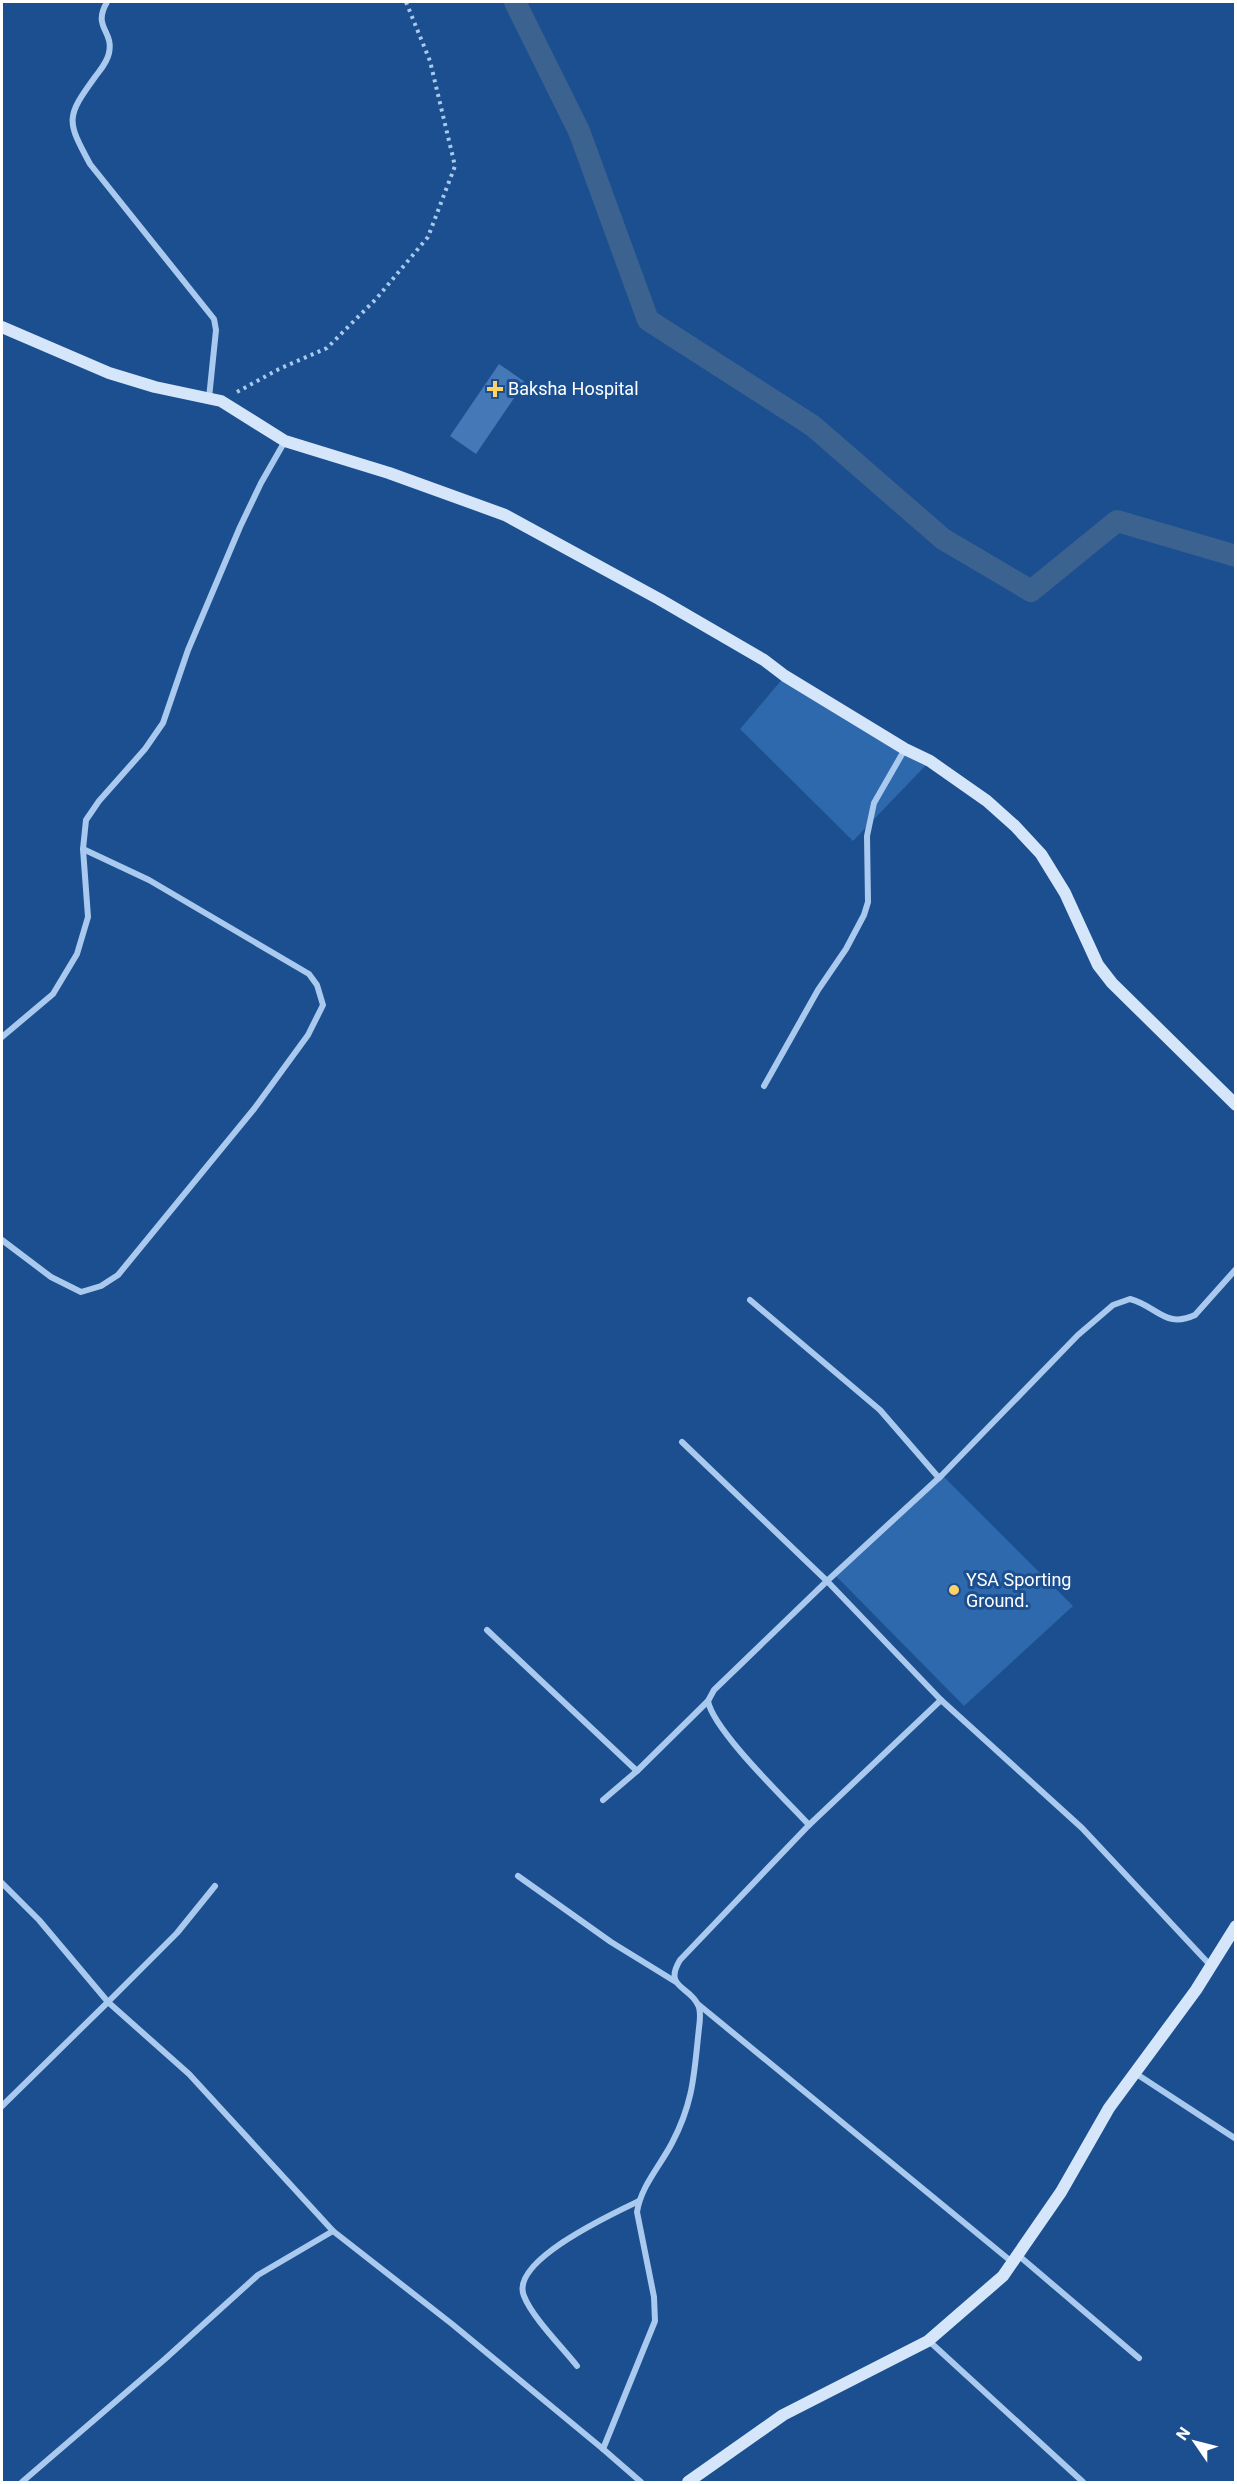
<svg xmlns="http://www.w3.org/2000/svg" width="1237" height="2484" viewBox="0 0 1237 2484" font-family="Roboto,sans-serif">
<rect width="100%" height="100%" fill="#1b4f8f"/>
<!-- green -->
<g fill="#2e69ad">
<path d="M785 676 930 761 853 841 740 729Z"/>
<path d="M942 1475 1073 1606 964 1706 834 1574Z"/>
</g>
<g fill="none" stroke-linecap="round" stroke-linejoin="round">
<!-- canal -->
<path stroke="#3c6290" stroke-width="22" d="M515 2 579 131 648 320 813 426 943 539 1031 591 1117 521 1236 556"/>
</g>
<!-- building -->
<path fill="#4478b7" d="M499 364 525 382 476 454 450 436Z"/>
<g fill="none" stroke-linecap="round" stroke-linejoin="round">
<!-- path -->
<path stroke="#a9c9ee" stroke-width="4" stroke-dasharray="3 4.5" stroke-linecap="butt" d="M237 392 279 369 327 348 376 299 428 237 455 166 430 61 406 2"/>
<!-- street -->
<g stroke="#a9c9ee" stroke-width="6">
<path d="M107 2C92 28 114 30 109 53 107 63 100 70 95 77 66 117 66 120 90 164L214 319 216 330 209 398"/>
<path d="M2 1037 53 994 77 954 88 917 83 849 86 820 99 801 145 749 163 723 188 650 240 527 261 483 285 441"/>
<path d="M764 1086 818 990 846 949 864 915 868 902 867 836 874 803 905 749"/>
<path d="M2 1240 51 1277 81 1292 101 1286 118 1275 254 1109 308 1035 323 1005 317 985 309 974 149 880 83 849"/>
<path d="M750 1300 880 1410 939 1478"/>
<path d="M487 1630 637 1771"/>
<path d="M603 1800 637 1771 708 1701"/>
<path d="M809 1825 941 1700"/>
<path d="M518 1876 611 1942 676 1982"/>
<path d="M2 1883 39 1920 108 2002 2 2106"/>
<path d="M215 1886 177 1933 108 2002 189 2074 333 2231 452 2324 603 2449"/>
<path d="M1211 1966 1082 1828 941 1700 827 1581 942 1475 1078 1335 1113 1305 1130 1299C1157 1306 1165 1329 1195 1315L1236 1269"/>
<path d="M699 2005 1012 2262"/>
<path d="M1135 2073 1236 2139"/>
<path d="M1018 2255 1139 2358"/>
<path d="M929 2341 1083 2482"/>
<path d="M577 2366C562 2347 532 2317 524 2296 509 2261 614 2213 639 2201"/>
<path d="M22 2482 165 2359 258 2275 333 2231"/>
<path d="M641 2482 603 2449 655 2321 654 2297 637 2212C641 2186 660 2166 672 2143 694 2101 694 2073 699 2028 700 2021 701 2011 698 2005 690 1986 663 1988 680 1960L809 1825C787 1801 713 1730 708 1701L714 1690 827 1581 682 1442"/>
</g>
<!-- secondary -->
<g stroke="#d6e6fa" stroke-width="12">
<path d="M2 327 109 373 155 387 221 401 285 441 389 473 505 515 659 599 764 660 785 676 905 749 930 761 987 801 1015 826 1041 854 1065 893 1098 965 1112 983 1236 1105"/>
<path d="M688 2482 783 2415 928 2341 1003 2276 1061 2192 1109 2108 1196 1990 1236 1926"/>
</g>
</g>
<!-- markers -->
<g fill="#ffd166" stroke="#1b4f8f" stroke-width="2">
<path d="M492 380h6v6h6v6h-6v6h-6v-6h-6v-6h6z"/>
<circle cx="954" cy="1590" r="6"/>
</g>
<g text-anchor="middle" stroke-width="6" stroke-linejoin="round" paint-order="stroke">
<!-- poi labels -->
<g font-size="18" fill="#fff" stroke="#1b4f8f" text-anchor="start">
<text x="508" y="395">Baksha Hospital</text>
<text x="966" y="1586">YSA Sporting<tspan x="966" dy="21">Ground.</tspan></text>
</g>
</g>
<!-- border -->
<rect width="1237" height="2484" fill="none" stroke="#ffffff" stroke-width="6"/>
<!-- north arrow -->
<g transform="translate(1195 2442) rotate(305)" stroke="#1b4f8f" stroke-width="4.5" paint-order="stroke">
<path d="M0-4.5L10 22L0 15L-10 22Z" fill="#ffffff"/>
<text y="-9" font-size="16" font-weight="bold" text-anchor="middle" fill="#ffffff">N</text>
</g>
</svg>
